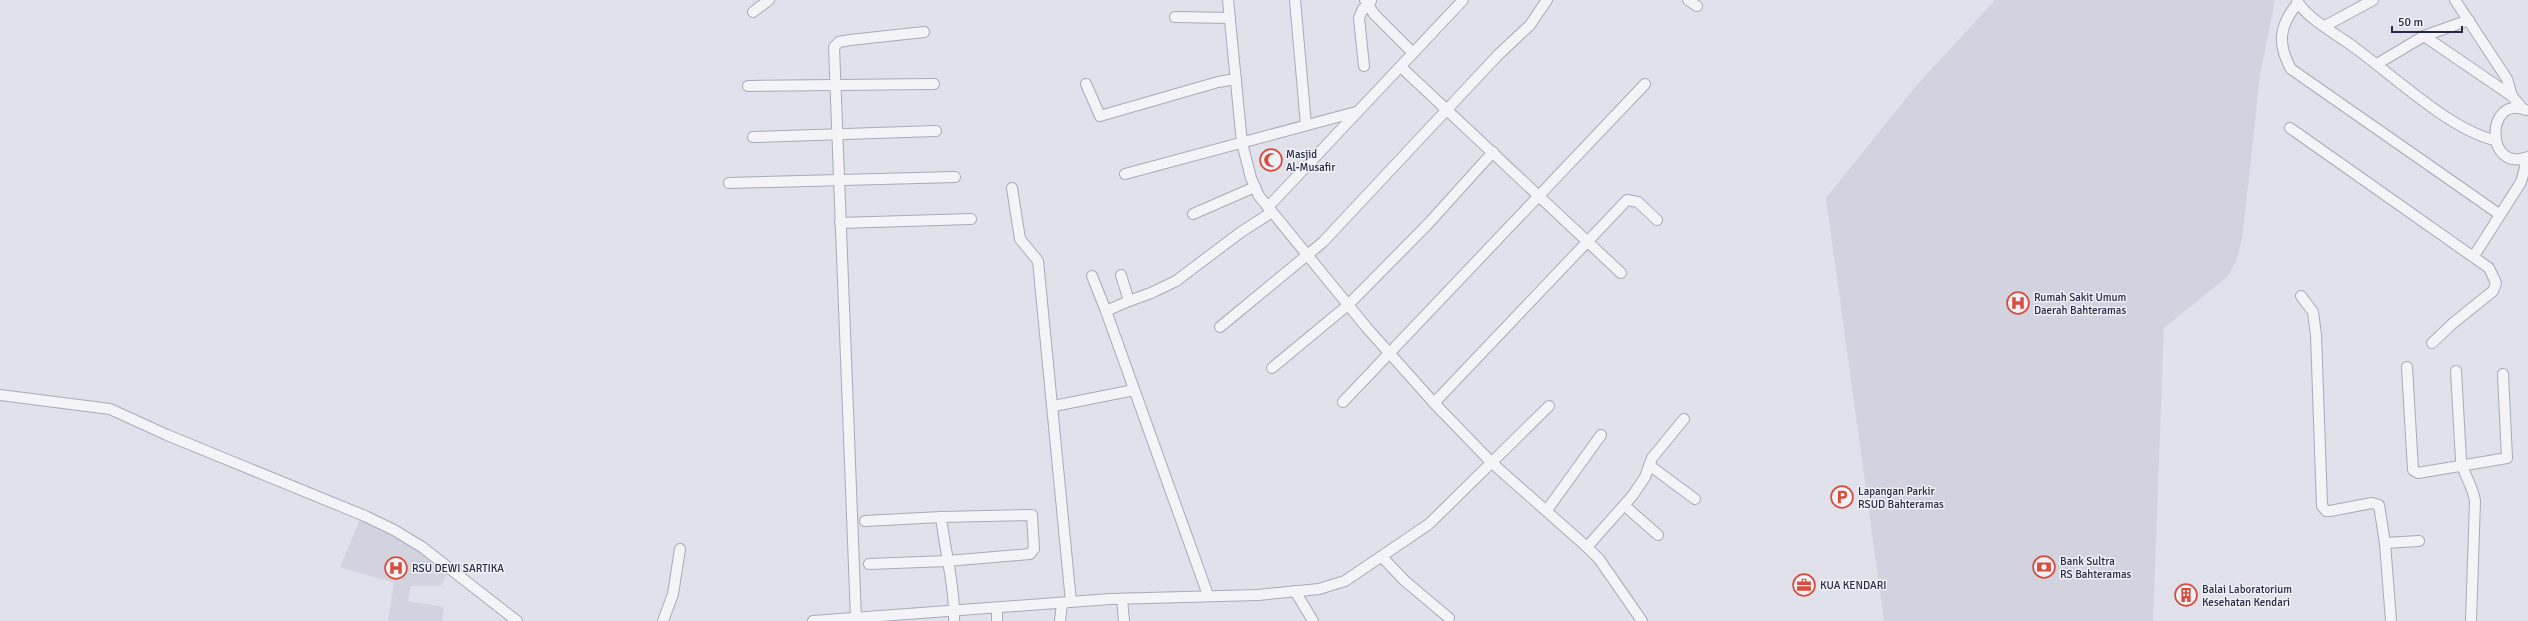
<svg xmlns="http://www.w3.org/2000/svg" width="2528" height="621" viewBox="0 0 2528 621" font-family="Signika,sans-serif">
<rect width="100%" height="100%" fill="#e0e1ea"/>
<!-- built -->
<g fill="#d2d3df">
<path d="M1995 0H2275L2260 75 2242 240 2236 261 2227 277 2164 328 2153 621H1884L1826 198 1916 86Z"/>
<path d="M361 517 385 527 449 569 441 586H411L408 601 444 607 442 621H388L394 583 340 567Z"/>
</g>
<g fill="none" stroke-linecap="round" stroke-linejoin="round">
<!-- street casing -->
<g stroke="#a8aab8" stroke-width="12">
<g id="street">
<path d="M1228 0 1242 143 1251 178 1259 196 1367 328 1434 403 1492 463 1587 547 1599 559 1642 621"/>
<path d="M1295 0 1306 125"/>
<path d="M1365 0 1374 14 1413 53"/>
<path d="M1688 0 1697 6"/>
<path d="M2297 0C2305 18 2340 36 2355 48 2394 76 2449 129 2494 140"/>
<path d="M2455 0 2507 79 2512 96 2522 108"/>
<path d="M2298 3C2279 25 2277 44 2291 69L2499 214"/>
<path d="M753 12 769 0"/>
<path d="M1175 17 1230 18"/>
<path d="M2325 26 2373 0"/>
<path d="M2424 36 2512 96"/>
<path d="M2377 64 2424 36 2469 20"/>
<path d="M1364 66 1359 18 1363 9 1371 1"/>
<path d="M1401 67 1621 273"/>
<path d="M1086 84 1100 116 1218 82 1236 79"/>
<path d="M748 86 934 84"/>
<path d="M2526 110C2485 94 2485 174 2528 157"/>
<path d="M2290 128 2489 268 2496 283 2493 291 2452 324 2432 343"/>
<path d="M753 137 936 131"/>
<path d="M1125 174 1356 112"/>
<path d="M729 183 955 177"/>
<path d="M1012 188 1020 239 1038 261 1071 602"/>
<path d="M1268 207 1463 0"/>
<path d="M1193 214 1255 187"/>
<path d="M840 223 971 219"/>
<path d="M2474 256 2521 182 2525 168 2524 158"/>
<path d="M1121 275 1129 301 1151 293 1176 281 1241 232 1272 212"/>
<path d="M1092 276 1106 311"/>
<path d="M2301 296 2313 312 2316 335 2322 506 2326 511H2330L2372 503 2379 505 2385 543 2391 621"/>
<path d="M1129 301 1106 311 1208 595"/>
<path d="M1220 327 1323 242 1498 55 1530 25 1547 0"/>
<path d="M2407 367 2413 470 2418 473 2507 458 2503 374"/>
<path d="M1272 368 1348 305 1428 224 1493 152"/>
<path d="M2456 371 2461 460C2463 474 2473 486 2475 501L2471 621"/>
<path d="M0 395 110 409 167 435 365 516 394 530 422 547 517 621"/>
<path d="M1343 402 1645 84"/>
<path d="M1434 403 1627 200 1638 202 1657 220"/>
<path d="M1054 406 1134 390"/>
<path d="M1649 465 1695 499"/>
<path d="M1625 506 1658 535"/>
<path d="M1547 510 1601 435"/>
<path d="M865 521 941 517"/>
<path d="M2385 543 2419 541"/>
<path d="M1587 547 1633 495 1645 477 1652 458 1684 419"/>
<path d="M1382 557 1405 581 1449 618"/>
<path d="M869 564 947 561 1030 554 1034 549 1032 515 941 517C945 551 955 587 954 621"/>
<path d="M1295 591 1313 621"/>
<path d="M1122 599 1124 621"/>
<path d="M856 619 834 47 839 42 850 40 924 32"/>
<path d="M663 621 673 594 680 549"/>
<path d="M813 621 1110 599 1258 595 1319 589 1345 581 1429 524 1549 406"/>
<path d="M997 621V608"/>
<path d="M1060 621 1062 603"/>
</g>
</g>
<!-- street -->
<use href="#street" stroke="#f3f3f8" stroke-width="10"/>
</g>
<!-- icons -->
<defs>
<g id="mosque-ring" transform="scale(1.15)"><circle r="9.5" fill="#f0f1f7" stroke="#d64e3e" stroke-width="1.5"/><path d="M3.5-4.9A6 6 0 1 0 3.5 4.9A5 5 0 1 1 3.5-4.9Z" fill="#d64e3e"/></g>
<g id="hospital-ring" transform="scale(1.15)"><circle r="9.5" fill="#f0f1f7" stroke="#d64e3e" stroke-width="1.5"/><path d="M-5-5h3v3.5h4V-5h3V5h-3V1.5h-4V5h-3Z" fill="#d64e3e"/></g>
<g id="parking-ring" transform="scale(1.15)"><circle r="9.5" fill="#f0f1f7" stroke="#d64e3e" stroke-width="1.5"/><path d="M-3.5-5.5H1a3.5 3.5 0 0 1 0 7H-1V5.5H-3.5ZM-1-3.4V-.6H.8a1.4 1.4 0 0 0 0-2.8Z" fill="#d64e3e"/></g>
<g id="bank-ring" transform="scale(1.15)"><circle r="9.5" fill="#f0f1f7" stroke="#d64e3e" stroke-width="1.5"/><path d="M-6-4H6V4H-6ZM0-2.3a2.3 2.3 0 1 0 0 4.6a2.3 2.3 0 1 0 0-4.6Z" fill="#d64e3e"/></g>
<g id="office-ring" transform="scale(1.15)"><circle r="9.5" fill="#f0f1f7" stroke="#d64e3e" stroke-width="1.5"/><path d="M-6-3h4V-5.5h4V-3h4V5H-6ZM-1-4.5V-3h2v-1.5ZM-6 0V1H6V0Z" fill="#d64e3e"/></g>
<g id="building-ring" transform="scale(1.15)"><circle r="9.5" fill="#f0f1f7" stroke="#d64e3e" stroke-width="1.5"/><path d="M-4-6H4V6H1V3H-1V6H-4ZM-2.5-4.3h1.7v1.8h-1.7ZM.8-4.3h1.7v1.8H.8ZM-2.5-1h1.7V.8h-1.7ZM.8-1h1.7V.8H.8Z" fill="#d64e3e"/></g>
</defs>
<g fill-rule="evenodd">
<use href="#mosque-ring" x="1271" y="160"/>
<use href="#hospital-ring" x="2018" y="303"/>
<use href="#parking-ring" x="1842" y="497"/>
<use href="#bank-ring" x="2044" y="567"/>
<use href="#hospital-ring" x="396" y="568"/>
<use href="#office-ring" x="1804" y="585"/>
<use href="#building-ring" x="2186" y="595"/>
</g>
<g text-anchor="middle" stroke-width="3" stroke-linejoin="round" paint-order="stroke">
<!-- poi labels -->
<g font-size="11" fill="#272a42" stroke="#f0f1f7" text-anchor="start">
<text x="1286" y="158">Masjid<tspan x="1286" dy="13">Al-Musafir</tspan></text>
<text x="2034" y="301">Rumah Sakit Umum<tspan x="2034" dy="13">Daerah Bahteramas</tspan></text>
<text x="1858" y="495">Lapangan Parkir<tspan x="1858" dy="13">RSUD Bahteramas</tspan></text>
<text x="2060" y="565">Bank Sultra<tspan x="2060" dy="13">RS Bahteramas</tspan></text>
<text x="412" y="572">RSU DEWI SARTIKA</text>
<text x="1820" y="589">KUA KENDARI</text>
<text x="2202" y="593">Balai Laboratorium<tspan x="2202" dy="13">Kesehatan Kendari</tspan></text>
</g>
</g>
<!-- scale -->
<path d="M2392 26v6h70v-6" fill="none" stroke="#272a42" stroke-width="2"/>
<text x="2398" y="26" font-size="12" fill="#272a42" stroke="#f0f1f7" stroke-width="3" paint-order="stroke">50 m</text>
</svg>
